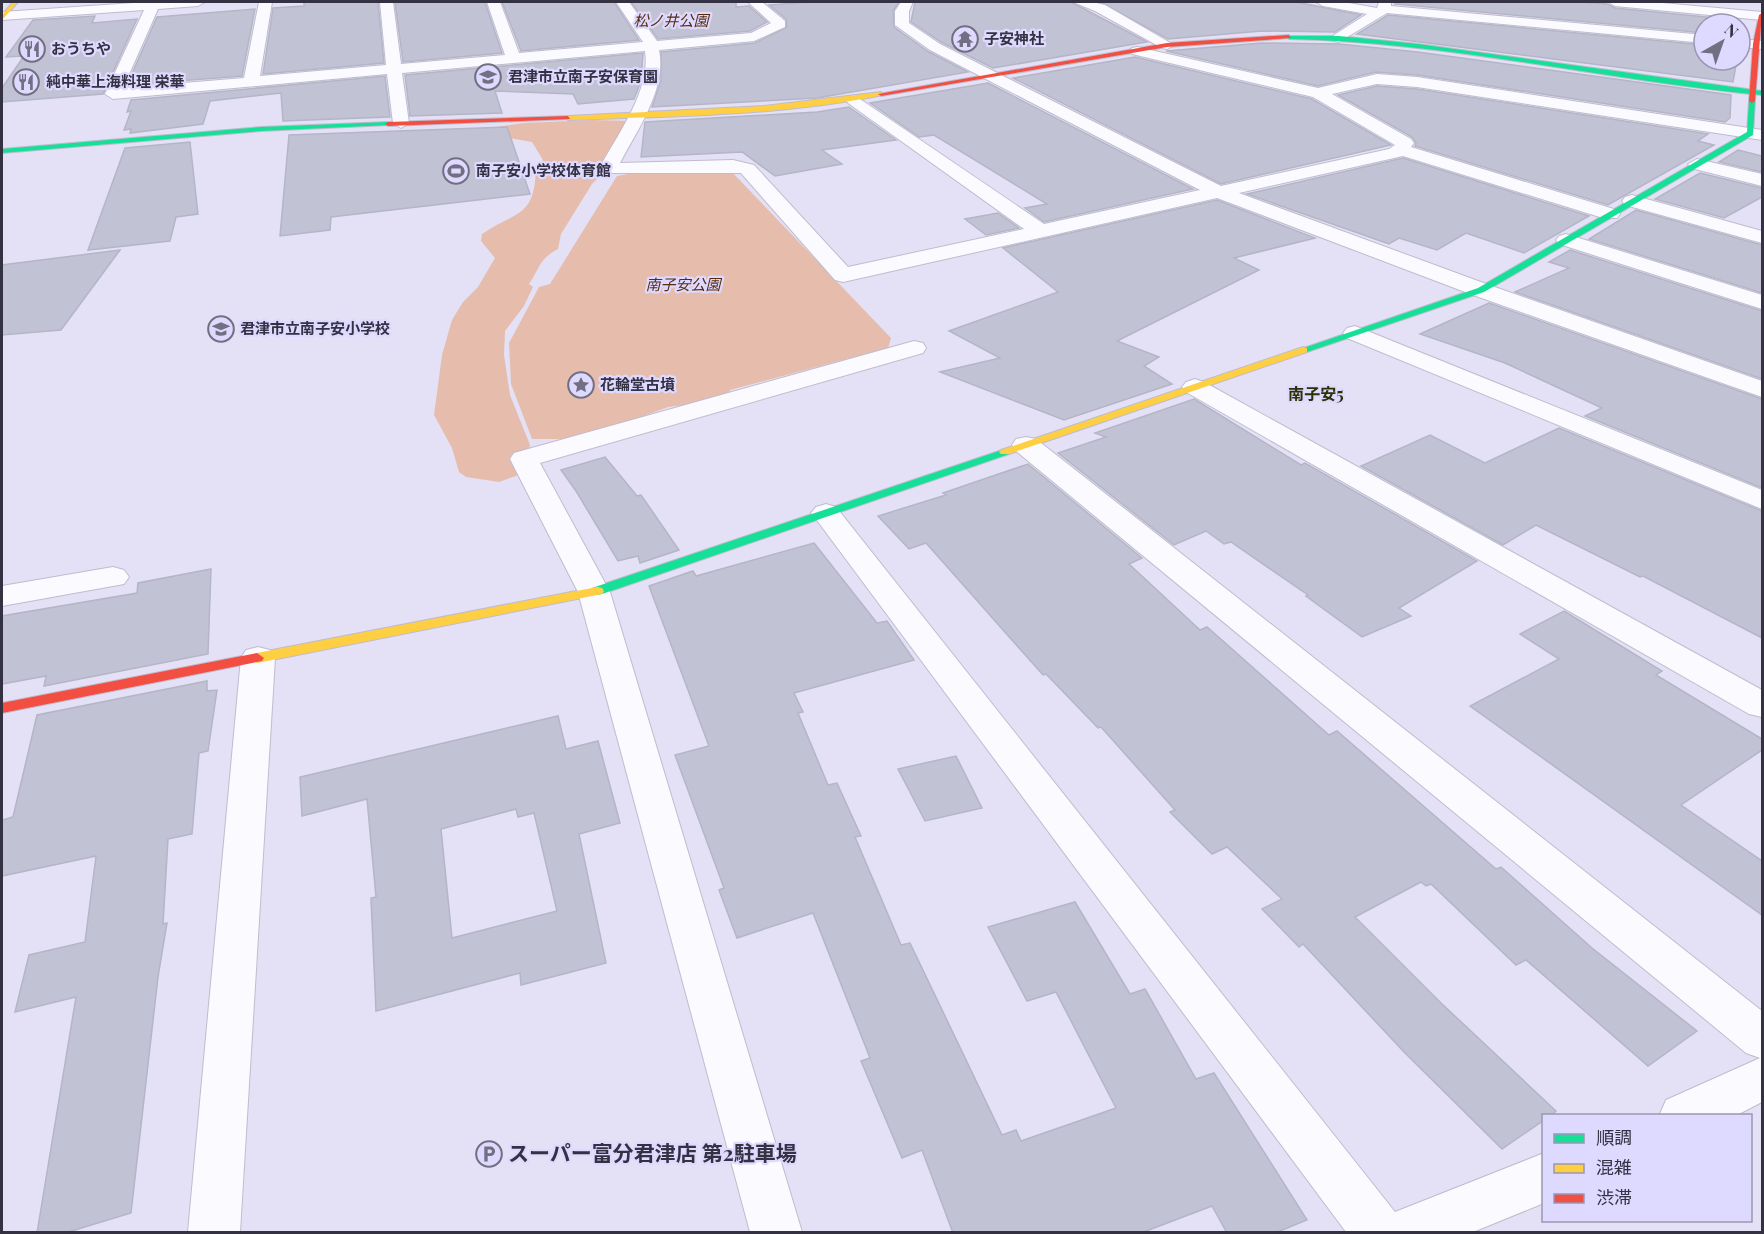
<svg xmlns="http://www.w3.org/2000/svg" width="1764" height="1234" viewBox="0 0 1764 1234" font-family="'Playfair Display','Noto Sans JP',serif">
<rect width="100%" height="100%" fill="#e4e1f6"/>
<!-- green -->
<g fill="#e6bcad">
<path d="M592 120 634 121 605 171 592 184 561 234 558 249C539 259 540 268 529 284L533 287 524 306 505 331 504 355 510 395 530 445 526 463 516 476 499 482 466 477 459 472 452 448 434 415 442 355 452 320 463 302 478 287 495 258 481 241 482 234C518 210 535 218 536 166L543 160 532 142 470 131 524 123Z"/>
<path d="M729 169 891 338 888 348 730 390 729 393 701 403 668 407 581 439H532L511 384 509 343 539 287 550 284 617 176 639 172Z"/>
</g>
<!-- building -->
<g fill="#c1c2d3" stroke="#b4b5c7" stroke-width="1.5" fill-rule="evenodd">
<path d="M304 2H378L384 63 263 74 273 8 304 6Z"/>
<path d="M395 2H485L502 53 403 62Z"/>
<path d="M502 2H614L639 40 521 51Z"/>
<path d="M631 2H736V7L749 6 767 22 750 31 658 39Z"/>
<path d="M808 2H899L893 11 894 27 929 52 968 72 817 98 652 107 661 80V52L755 43 787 27 786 19 769 5Z"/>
<path d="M915 2H1071L1147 42 993 68 941 42 911 22Z"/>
<path d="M1100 2H1296L1361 15 1335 32 1262 31 1168 39Z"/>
<path d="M1397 2H1581L1607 4 1615 8 1736 20 1737 24H1704V33L1395 4Z"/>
<path d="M255 9 242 76 127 85 157 17Z"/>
<path d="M1388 15 1704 45V60H1737L1733 82 1357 34Z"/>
<path d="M95 16 92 23 137 19 103 94 2 102V88L24 56 6 57 33 20Z"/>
<path d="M1262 43 1339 44 1418 52 1731 95 1730 118 1725 122 1417 75 1376 72 1318 86 1166 51Z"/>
<path d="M643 53 641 81 634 99 578 104 573 94 495 91 502 113 410 116 405 75Z"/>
<path d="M1135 57 1312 99 1391 145 1221 184 1013 78Z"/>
<path d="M385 76 390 117 283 121 281 93 210 101 203 124 130 133 131 129 124 130 131 111 127 112 131 100Z"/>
<path d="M988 83 1193 189 1044 222 1025 208 1047 204 934 135 919 137 870 103Z"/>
<path d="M1377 86 1417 89 1708 134 1698 141 1714 145 1608 205 1415 146 1416 143 1412 137 1338 95Z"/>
<path d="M849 107 896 140 822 150 842 164 775 176 742 152 641 157 645 122 817 112Z"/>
<path d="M507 127 530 194 331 217 330 230 280 236 289 135Z"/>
<path d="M190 142 198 214 176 217 170 241 88 250 125 148Z"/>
<path d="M1738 150 1762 156V172L1719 162Z"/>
<path d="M1403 158 1589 216 1524 253 1466 233 1437 250 1399 238 1389 244 1247 194Z"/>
<path d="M1700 173 1762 188V197L1724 218 1655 199Z"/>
<path d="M1217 200 1315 238 1234 258 1259 270 1117 341 1159 357 1144 366 1172 384 1064 420 940 372 1000 358 949 331 1058 292 1003 248Z"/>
<path d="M1636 210 1762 245V293L1589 239Z"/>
<path d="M998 213 1019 228 986 235 965 219Z"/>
<path d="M120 250 61 330 2 335V265Z"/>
<path d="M1570 250 1762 311V379L1515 292 1569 268 1549 262Z"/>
<path d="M1489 303 1762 399V488L1585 416 1602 408 1505 363 1420 334Z"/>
<path d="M1194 399 1301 465 1305 463 1477 561 1399 608 1411 616 1362 637 1306 596 1308 595 1231 542 1224 544 1206 531 1174 545 1058 453 1106 437 1095 433Z"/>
<path d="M1559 428 1762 511V638L1643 576 1640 577 1536 525 1503 545 1361 466 1430 435 1485 463Z"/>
<path d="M605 457 637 496 641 495 679 550 640 563 638 556 618 561 576 491 561 470Z"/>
<path d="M1028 464 1142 558 1129 564 1200 630 1207 627 1329 735 1337 731 1496 869 1501 867 1592 948 1697 1031 1648 1066 1526 960 1516 965 1431 884 1426 886 1421 882 1355 917 1441 1003 1556 1111 1551 1116H1544V1120L1502 1149 1404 1052 1303 944 1299 947 1262 909 1282 899 1227 847 1212 854 1170 812 1175 810 1101 727 1098 728 1046 674 1043 675 926 543 909 549 878 516 946 495 943 493Z"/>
<path d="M814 543 877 623 887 621 914 660 794 693 803 712 798 713 828 785 837 783 861 836 855 837 901 945 910 943 1002 1135 1016 1130 1021 1141 1116 1108 1056 992 1027 1001 988 927 1075 902 1130 994 1145 989 1196 1079 1214 1073 1307 1220 1275 1233H1227L1212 1206 1141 1233H953L922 1150 902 1158 861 1061 870 1058 813 913 737 938 719 890 724 888 675 755 709 746 649 586 693 571 696 576Z"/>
<path d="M211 569 208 654 44 686 46 676 2 684V616L137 593 138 583Z"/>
<path d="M1564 611 1662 671 1656 675 1762 739V750L1681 805 1762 861V915L1470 706 1559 659 1520 634Z"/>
<path d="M207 681V691L217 690 208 751 199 753 192 834 168 839 163 924 167 923 158 977 131 1213 65 1233H37L76 997 15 1012 29 955 85 942 96 856 2 876V820L13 817 37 715Z"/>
<path d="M558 716 566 749 598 741 620 823 579 834 606 963 521 985 520 973 376 1011 371 898 376 897 367 799 302 816 300 777ZM516 809 518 817 534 813 557 911 452 938 441 829Z"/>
<path d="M956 756 982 808 925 821 898 769Z"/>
</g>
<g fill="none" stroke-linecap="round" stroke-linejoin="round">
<!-- street casing -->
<g stroke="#bfbcce" stroke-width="2">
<g id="street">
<path d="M148 2H205L198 6 158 9 123 88 244 78 259 2H272L260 76 386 65 380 2H393L401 64 505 55 487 2H500L519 53 643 42 616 2H629L657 41 751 33 771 23 748 2H762L785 21V27L754 41 659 50C667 89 637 130 620 163L733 160 754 165 848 267 1024 229 848 103 846 100 854 95 1044 224 1200 190 930 50 895 25V11L901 2H913L909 11V23L940 44 1221 186 1389 149 1395 145 1313 97 1132 54 1130 51 1132 48 1137 47 1318 88 1377 74 1417 77 1762 130V140L1417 87 1377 84 1332 94 1411 139 1414 143 1411 147 1617 210 1620 214 1617 218H1603L1403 156 1239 193 1489 285 1762 381V397L1473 295 1217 198 843 282 835 280 741 173H601L599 169C617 135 651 91 645 51L402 73 409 123 401 128 393 123 387 74 113 99 105 94 144 10 2 20V12Z"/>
<path d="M1073 2H1092L1105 5 1174 45 1167 49 1162 48 1095 11Z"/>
<path d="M1316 2H1343L1377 8 1379 2H1391V6L1704 35V43L1387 13 1339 42 1334 41V35L1367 14 1323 6Z"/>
<path d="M1608 2H1651L1762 12V20L1615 6Z"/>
<path d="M1740 39 1762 41V49L1740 47Z"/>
<path d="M1697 159 1762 174V186L1691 168 1688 164Z"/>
<path d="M1632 195 1762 231V243L1625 205 1622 201 1625 197Z"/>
<path d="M1566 234 1762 295V309L1559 244 1556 240 1559 236Z"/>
<path d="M1355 326 1762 490V509L1347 338 1343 333 1347 328Z"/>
<path d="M914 341 923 343 926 348 923 353 540 463 610 592 802 1232H750L578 592 510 459 514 453Z"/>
<path d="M1195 379 1204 382 1762 690V717L1749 714 1186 392 1182 387 1186 382Z"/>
<path d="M1026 437 1036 439 1762 1011V1102L1735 1116H1659L1666 1100 1760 1058 1746 1053 1016 451 1012 445 1016 439Z"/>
<path d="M826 504 836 507 1395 1212 1544 1153V1203L1473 1232H1346L816 519 811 513 816 507Z"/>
<path d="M113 567 124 570 129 577 124 584 2 606V586Z"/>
<path d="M258 647 270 650 275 658 240 1232H188L241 658 246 650Z"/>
</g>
</g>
<!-- fast casing -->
<g stroke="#bfbcce" stroke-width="2">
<g id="fast">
<path d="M1287 36H1339L1418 44 1762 91V95C1604 80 1448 42 1289 39Z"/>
<path d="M1752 99 1755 101 1753 135 1484 292 1307 352H1299L1298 350 1478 288 1747 132 1749 101Z"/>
<path d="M388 122 390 125 261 131 2 153V149L261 127Z"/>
<path d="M1005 449 1009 450V454L602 594 597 595 590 591 592 588Z"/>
</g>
</g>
<!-- slow casing -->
<g stroke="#bfbcce" stroke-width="2">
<g id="slow">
<path d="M13 2H18L2 20V15Z"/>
<path d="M881 92 883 95C780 116 673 116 568 120L565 118 568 116 764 106Z"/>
<path d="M1303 347 1307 348V352L1009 454H1001L999 452 1001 450Z"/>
<path d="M597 587 602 588 604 591 602 594 257 663 250 658 257 653Z"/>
</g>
</g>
<!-- jam casing -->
<g stroke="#bfbcce" stroke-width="2">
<g id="jam">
<path d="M1762 13 1755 101 1752 103 1749 101 1753 44 1759 15Z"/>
<path d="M1289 35 1291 38 1167 47 881 96 878 94 1167 43Z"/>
<path d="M568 116 570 119 388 126 385 124 388 122Z"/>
<path d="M257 653 264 658 262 661 2 713V703Z"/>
</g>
</g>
<!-- street -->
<use href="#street" fill="#fbfafe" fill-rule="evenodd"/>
<!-- fast -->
<use href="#fast" fill="#16e098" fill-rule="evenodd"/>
<!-- slow -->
<use href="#slow" fill="#ffcf43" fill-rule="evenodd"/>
<!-- jam -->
<use href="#jam" fill="#f24e42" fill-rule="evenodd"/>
</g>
<!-- icons -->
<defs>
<g id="temple-ring" transform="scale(1.35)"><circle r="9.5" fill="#ded9fe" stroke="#726f82" stroke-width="1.5"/><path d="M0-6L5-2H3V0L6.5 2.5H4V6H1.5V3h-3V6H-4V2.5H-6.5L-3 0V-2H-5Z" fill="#726f82"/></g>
<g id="restaurant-ring" transform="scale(1.35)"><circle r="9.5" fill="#ded9fe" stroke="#726f82" stroke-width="1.5"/><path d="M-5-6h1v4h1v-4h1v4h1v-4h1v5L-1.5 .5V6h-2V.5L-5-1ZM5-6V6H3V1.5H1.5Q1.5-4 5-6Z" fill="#726f82"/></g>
<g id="school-ring" transform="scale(1.35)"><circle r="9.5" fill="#ded9fe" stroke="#726f82" stroke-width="1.5"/><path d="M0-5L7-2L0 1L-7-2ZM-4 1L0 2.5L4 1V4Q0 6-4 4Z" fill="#726f82"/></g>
<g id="stadium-ring" transform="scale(1.35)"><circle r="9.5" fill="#ded9fe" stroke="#726f82" stroke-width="1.5"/><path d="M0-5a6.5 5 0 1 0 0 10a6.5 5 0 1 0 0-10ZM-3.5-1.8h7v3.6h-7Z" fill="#726f82"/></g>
<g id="sight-ring" transform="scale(1.35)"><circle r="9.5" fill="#ded9fe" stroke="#726f82" stroke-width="1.5"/><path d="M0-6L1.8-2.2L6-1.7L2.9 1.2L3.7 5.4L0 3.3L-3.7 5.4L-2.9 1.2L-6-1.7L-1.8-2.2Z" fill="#726f82"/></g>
<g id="parking-ring" transform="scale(1.35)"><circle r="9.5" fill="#ded9fe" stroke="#726f82" stroke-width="1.5"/><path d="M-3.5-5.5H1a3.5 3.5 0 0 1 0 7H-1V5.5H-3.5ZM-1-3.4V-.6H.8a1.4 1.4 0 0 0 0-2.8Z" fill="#726f82"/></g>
</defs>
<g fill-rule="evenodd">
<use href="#temple-ring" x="965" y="39"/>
<use href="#restaurant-ring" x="32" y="49"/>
<use href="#school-ring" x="488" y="77"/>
<use href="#restaurant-ring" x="26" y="82"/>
<use href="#stadium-ring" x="456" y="171"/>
<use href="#school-ring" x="221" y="329"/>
<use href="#sight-ring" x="581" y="385"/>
<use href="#parking-ring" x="489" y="1154"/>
</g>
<g text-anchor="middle" stroke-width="4.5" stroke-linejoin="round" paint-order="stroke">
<!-- far-park labels -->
<g font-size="15" font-style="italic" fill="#582c0e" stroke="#ded9fe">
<text x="671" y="26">松ノ井公園</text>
<text x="683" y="290">南子安公園</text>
</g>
<!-- far-poi labels -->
<g font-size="15" font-weight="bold" fill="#343143" stroke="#ded9fe" text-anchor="start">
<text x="984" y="44">子安神社</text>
<text x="51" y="54">おうちや</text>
<text x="508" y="82">君津市立南子安保育園</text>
<text x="46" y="87">純中華上海料理 栄華</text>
<text x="476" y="176">南子安小学校体育館</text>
<text x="240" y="334">君津市立南子安小学校</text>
<text x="600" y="390">花輪堂古墳</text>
</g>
<!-- far-neighbourhood labels -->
<g font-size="16" font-weight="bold" fill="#2d2f04" stroke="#ded9fe">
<text x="1316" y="400">南子安5</text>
</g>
<!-- near-poi labels -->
<g font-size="21" font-weight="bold" fill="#343143" stroke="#ded9fe" text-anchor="start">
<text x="508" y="1161">スーパー富分君津店 第2駐車場</text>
</g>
</g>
<!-- border -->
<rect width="1764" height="1234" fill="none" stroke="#343143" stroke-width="6"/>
<!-- legend -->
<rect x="1542" y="1114" width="210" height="108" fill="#ded9fe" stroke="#9a96b3" stroke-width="1.5"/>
<rect x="1554" y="1134" width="30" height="9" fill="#16e098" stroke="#9a96b3" stroke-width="1.5"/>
<text x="1596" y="1144" font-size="18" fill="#343143">順調</text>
<rect x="1554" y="1164" width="30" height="9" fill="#ffcf43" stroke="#9a96b3" stroke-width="1.5"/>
<text x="1596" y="1174" font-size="18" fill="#343143">混雑</text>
<rect x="1554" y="1194" width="30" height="9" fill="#f24e42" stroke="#9a96b3" stroke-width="1.5"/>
<text x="1596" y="1204" font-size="18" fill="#343143">渋滞</text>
<!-- north arrow -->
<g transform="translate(1722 42) rotate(40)"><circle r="28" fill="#ded9fe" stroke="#9a96b3" stroke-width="1.5"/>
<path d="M0-4.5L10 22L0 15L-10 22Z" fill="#726f82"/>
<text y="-9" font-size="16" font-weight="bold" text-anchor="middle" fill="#343143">N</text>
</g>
</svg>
